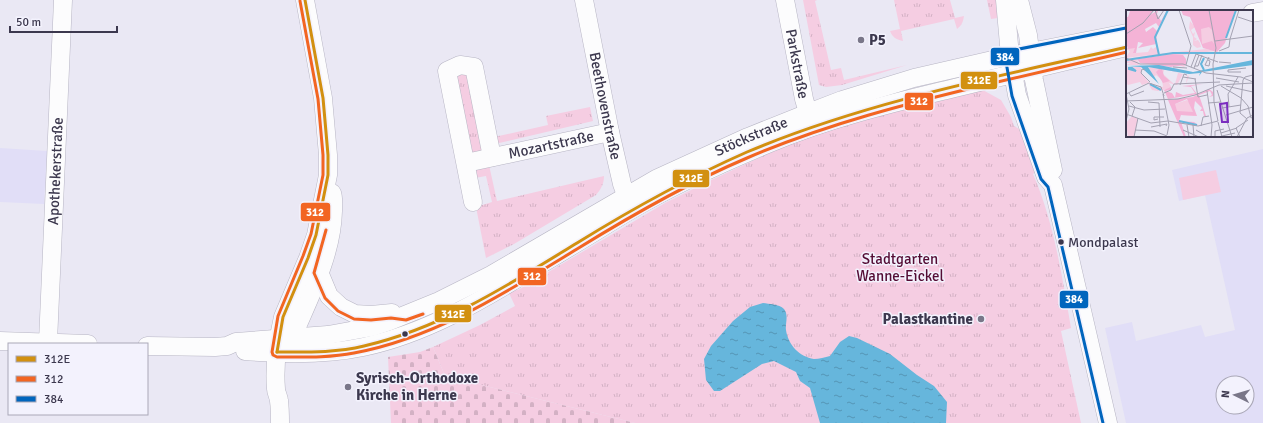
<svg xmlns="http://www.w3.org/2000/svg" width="1263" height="423" viewBox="0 0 1263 423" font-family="Signika,sans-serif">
<defs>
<pattern id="grass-tufts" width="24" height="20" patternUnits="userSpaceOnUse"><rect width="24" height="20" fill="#f5cde2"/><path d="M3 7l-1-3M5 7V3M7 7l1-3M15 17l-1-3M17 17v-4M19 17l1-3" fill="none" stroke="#d3b1c4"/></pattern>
<pattern id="cemetery-stones" width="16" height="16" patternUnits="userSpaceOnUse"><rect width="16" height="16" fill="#f5cde2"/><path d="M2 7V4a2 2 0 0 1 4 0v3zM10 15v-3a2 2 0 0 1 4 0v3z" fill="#d3b1c4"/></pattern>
<pattern id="water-ripples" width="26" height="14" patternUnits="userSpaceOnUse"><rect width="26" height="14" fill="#66b6dc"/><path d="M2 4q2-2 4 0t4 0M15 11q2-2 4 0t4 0" fill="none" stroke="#5595b5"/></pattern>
</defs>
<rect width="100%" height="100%" fill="#eae8f4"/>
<!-- built -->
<g fill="#e1def7" fill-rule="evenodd">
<path d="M0 148 47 151 44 204 0 202Z"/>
<path d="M1263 149V423H1126L1105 328 1132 322 1136 341 1201 325 1205 337 1235 330 1205 195 1179 201 1172 170ZM1223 383H1247V407H1223Z"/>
</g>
<!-- grass -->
<g fill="url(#grass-tufts)">
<path d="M803 0H817L815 1 831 70 841 68 844 80 907 65 842 85 826 87 819 85Z"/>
<path d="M894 0H950L955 18 964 16C963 22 962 25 957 29L954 19 901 31 903 41C897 40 892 37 890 31L900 29Z"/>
<path d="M987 0H996L998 18 991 19Z"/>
<path d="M467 73 487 150 471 154 455 78 458 74Z"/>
<path d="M981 89 1001 100 1011 117 1014 126 1021 130 1036 172 1033 174C1054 222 1062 276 1071 328L1061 331 1081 423H635L445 376 433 347 480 325 515 306 508 291 518 290 665 203 707 182 806 136 842 122Z"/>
<path d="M590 107 593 121 495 144 494 137 548 125 546 116Z"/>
<path d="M489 165 497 201 604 176C604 184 601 189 596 195L514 244 486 258 476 207 492 202 486 176 475 178 473 168Z"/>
</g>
<!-- cemetery -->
<path fill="url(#cemetery-stones)" d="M433 347 445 376 635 423H391L388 357 420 352Z"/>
<!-- garden -->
<path fill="#f5cde2" d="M1216 170 1221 192 1183 200 1179 178Z"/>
<!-- water -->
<path fill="url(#water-ripples)" d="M763 303C769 304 779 304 784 309 789 315 785 324 786 330 788 345 800 357 814 359 819 359 825 357 830 356L840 342 849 336 857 338 890 354 917 375 934 386 947 402 946 423H820L810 388 800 381 796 372 774 361 762 364 720 391H714L706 380 704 359 711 346 733 321 750 307Z"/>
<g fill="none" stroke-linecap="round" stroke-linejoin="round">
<!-- minor casing -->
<g stroke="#b7b5c4" stroke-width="19">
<g id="minor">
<path id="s1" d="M584 0 610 132 622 184 630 206"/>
<path id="s2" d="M785 0 804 99 811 123"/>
<path d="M1005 0 1010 56 1017 95 1046 177 1053 185 1108 423"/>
<path d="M1019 0 1028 35 1034 80 1053 170"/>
<path d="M1252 13 1263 11"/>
<path id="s3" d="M466 163 610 132"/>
<path d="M473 202 447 71 460 65 474 67 492 157"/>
<path d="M319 272 329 296 341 307 355 314 371 315 392 313"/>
<path d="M0 341 88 344"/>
<path id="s4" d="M48 342 63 0"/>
<path id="s5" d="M147 346 215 347 227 346 236 342 328 335 372 327 390 321 439 301 491 275 656 179 748 137 808 113 842 100 914 78 1010 56 1127 33"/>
<path d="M290 347 292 338C309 298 332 255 333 211 333 205 334 198 332 193"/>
<path d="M245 351C283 354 326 355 363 347 424 334 479 302 531 270 564 251 596 231 629 211 673 185 722 163 770 143 825 120 884 105 942 91 1004 76 1065 61 1127 47"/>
<path d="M280 423C280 416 280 408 279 401 279 397 276 393 276 389 274 366 278 339 283 317L308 258 316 235 328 175V155L323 98 305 0"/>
</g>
</g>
<!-- minor -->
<use href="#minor" stroke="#fcfcfd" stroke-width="18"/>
<!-- bus-1 casing -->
<g stroke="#f3f2fd" stroke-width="6">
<g id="bus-1">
<path d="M277 352C306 352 335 353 364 346 442 328 510 284 577 243 632 209 688 178 747 152 868 101 1000 76 1127 47"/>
<path d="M277 352 283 317 308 258 316 235 328 175V155L323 98 305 0"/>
</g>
</g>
<!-- bus-2 casing -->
<g stroke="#f3f2fd" stroke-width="6">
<g id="bus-2">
<path d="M300 1 318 99 323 155V175L311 234 303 256 278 316 272 352 273 355 277 357C302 357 329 358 354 353 436 338 508 291 577 249 632 215 688 183 747 158 826 124 909 103 993 83 1038 73 1082 62 1127 52"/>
<path d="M326 230 314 273 325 298 338 311 354 319 371 320 391 318 406 320 423 314"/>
</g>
</g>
<!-- bus-3 casing -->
<g stroke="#f3f2fd" stroke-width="6">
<path id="bus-3" d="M1103 423 1048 187 1041 179 1012 96 1005 56 1006 53 1009 51 1126 28"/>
</g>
<!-- bus-1 -->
<use href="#bus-1" stroke="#d29010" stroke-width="3"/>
<!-- bus-2 -->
<use href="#bus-2" stroke="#f26522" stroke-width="3"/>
<!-- bus-3 -->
<use href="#bus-3" stroke="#0065bd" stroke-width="3"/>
</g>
<!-- markers -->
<g fill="#797688" stroke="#f3f2fd" stroke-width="1.5">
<circle cx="861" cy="40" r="4"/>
<circle cx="981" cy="319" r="4"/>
<circle cx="348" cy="387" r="4"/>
</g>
<g fill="#3c384e" stroke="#f3f2fd" stroke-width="1.5">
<circle cx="1061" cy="242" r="3.5"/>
<circle cx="405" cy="334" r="3.5"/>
</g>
<g text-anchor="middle" stroke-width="3" stroke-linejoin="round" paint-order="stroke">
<!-- bus labels -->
<g font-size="14" fill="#3c384e" stroke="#f3f2fd" text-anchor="start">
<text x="1068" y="247">Mondpalast</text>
</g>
<!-- poi labels -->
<g font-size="15" font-weight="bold" fill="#3c384e" stroke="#f3f2fd" text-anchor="start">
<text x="869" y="45">P5</text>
<text x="973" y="324" text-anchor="end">Palastkantine</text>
<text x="356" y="383">Syrisch-Orthodoxe<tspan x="356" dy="17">Kirche in Herne</tspan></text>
</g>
<!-- street labels -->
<g font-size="15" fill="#3c384e" stroke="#f3f2fd">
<text dy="5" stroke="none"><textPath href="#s2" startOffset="65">Parkstraße</textPath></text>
<text dy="5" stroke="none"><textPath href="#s1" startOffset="108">Beethovenstraße</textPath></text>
<text dy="5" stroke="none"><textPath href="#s5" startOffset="652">Stöckstraße</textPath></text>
<text dy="5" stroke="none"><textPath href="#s3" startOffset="87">Mozartstraße</textPath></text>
<text dy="5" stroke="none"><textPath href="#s4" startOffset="171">Apothekerstraße</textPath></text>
</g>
<!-- park labels -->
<g font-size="15" fill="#540c34" stroke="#f3f2fd">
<text x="900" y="264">Stadtgarten<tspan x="900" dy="17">Wanne-Eickel</tspan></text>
</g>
</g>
<!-- overview -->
<g transform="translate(1126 10)">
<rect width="127" height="127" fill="#eae8f4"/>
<path d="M64 11 69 17 65 20 67 24 69 22 68 27 71 29 68 31 72 30 74 33 75 37 71 38 67 35V27L63 18ZM0 32 1 38H9V43L22 42 25 37 27 39 30 37V34L33 44 80 39 89 41 57 45 59 56 58 57 31 46 11 49 13 55H0L5 53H0V49L23 45 0 48 4 41 0 39ZM0 57H15V63L26 76 35 79 30 75 37 77 36 70 30 65 28 67 22 57 42 60H38L37 64 47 73 49 74 52 63 43 60 63 66 60 74 61 66 57 64 51 75 43 73 46 78 32 81 26 80 22 73 16 75 14 72 2 75 0 73ZM61 90 68 98 67 105 70 106 54 105 56 102H52L48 98 49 94ZM6 106 12 109 8 127H2L0 113Z" fill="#f5cde2"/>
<path d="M28 0 24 5 32 0 31 4 35 11 41 0 33 17 30 13 19 19 20 22 27 17 31 21 30 34 12 38 17 33 12 32 10 43H7L9 38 2 39 0 32V7H2L4 1ZM55 0H109L99 33 91 42 77 38 64 7 57 5ZM47 44 57 45 60 49V55L45 57 14 53 11 49ZM26 57H36L51 62 36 59 38 66 44 71 37 73 30 62 33 59ZM77 74 65 76 71 84 42 89 38 80 45 77V80L39 81 46 83 49 88 50 82 57 85 69 83 65 77 56 76ZM83 79 87 82V89V86L83 87 86 85 84 81 73 85 80 106H75H78L77 101H74L76 98 69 91 68 98 71 106 55 105 53 111 68 112 72 115 55 112 60 127H58L42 90 67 87ZM61 89 67 102 51 101 49 94Z" fill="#f4b3d6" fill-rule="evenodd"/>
<path d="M83 17 86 20 88 34 86 31 76 34 75 19Z" fill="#f5cde2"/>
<path d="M127 50V55L76 62 73 66 74 63 63 64 22 57 33 74 15 57 0 56 33 55 67 62Z" fill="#66b6dc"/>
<path fill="none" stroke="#66b6dc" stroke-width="2" d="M100 28 110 0M33 45 29 27 42 0M0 50 47 43H127M3 58H6L10 61 3 59ZM78 60 75 54 78 48M24 74 35 80M53 111 71 115"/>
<path fill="none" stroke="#a4a2b2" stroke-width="1" d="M29 0 32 9 38 0M53 0 65 36 60 55M83 0 90 38 87 54 88 92 92 111M112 7 127 12M0 24 17 13 28 0M104 29 113 0M89 31 127 26M93 41 103 37 104 29M0 48 14 54H57L80 63 115 67 127 72M82 50 84 51 83 56 79 55 83 47M93 52 105 53M69 56H72L76 45M47 57 61 58M65 57 70 44 92 52M68 58 73 45M19 60 16 59 15 63 24 72M102 60 120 58M102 60V62H115M57 67 70 69M90 68 113 72M69 69 72 87 81 85M48 74 94 72M54 75 58 64 61 65M95 76 115 88 122 96 125 108 127 107M100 76 127 82M91 80 106 127M81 81 86 115 85 127M3 83 5 86 18 81M38 83 45 80 48 74M0 84 23 73 35 77 38 86M0 84 3 99 0 111M37 84 43 115 41 125M0 91 52 89 69 85 93 75 127 73M4 92 9 97 6 106M22 92 33 93 34 117M82 93 95 92M3 96 18 100 39 99M103 97 102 84 112 67M96 98 115 95M0 104 25 113 42 111 72 116 92 111M100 105 127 97M32 109 28 110V107H38M121 109 114 103 117 70 119 67 127 65M92 112 96 127M61 115 63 127M67 115 68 127M75 116 77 107 83 106M25 117 41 114 40 116M9 120 28 121 41 126M57 120 73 127M70 120 82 127M95 123 111 118M96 126 109 123M8 127 12 108M89 127V121L98 119M111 127 121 108 127 105M114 127 110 118 122 110"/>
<path fill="#7b2cbf" fill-opacity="0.15" stroke="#7b2cbf" stroke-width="2" d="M101 93 102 112H96L94 94Z"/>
<rect width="127" height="127" fill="none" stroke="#3c384e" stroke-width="2"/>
</g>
<g stroke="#f3f2fd" stroke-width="1.5">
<rect x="990" y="47" width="30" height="19" rx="4" fill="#0065bd"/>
<rect x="960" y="71" width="38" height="19" rx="4" fill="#d29010"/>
<rect x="904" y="92" width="30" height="19" rx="4" fill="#f26522"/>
<rect x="672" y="169" width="38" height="19" rx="4" fill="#d29010"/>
<rect x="300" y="202" width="31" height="20" rx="4" fill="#f26522"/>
<rect x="517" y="267" width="30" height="19" rx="4" fill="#f26522"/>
<rect x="1059" y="290" width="30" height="19" rx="4" fill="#0065bd"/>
<rect x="434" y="304" width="38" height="19" rx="4" fill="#d29010"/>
</g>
<g font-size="11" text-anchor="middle" font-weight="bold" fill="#fff">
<text x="1005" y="61">384</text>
<text x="979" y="84">312E</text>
<text x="919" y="105">312</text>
<text x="691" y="182">312E</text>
<text x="315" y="216">312</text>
<text x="532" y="280">312</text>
<text x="1074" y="303">384</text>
<text x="453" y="318">312E</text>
</g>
<!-- legend -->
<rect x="8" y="343" width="140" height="72" fill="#f3f2fd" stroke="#aaa8b7"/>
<rect x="16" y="356" width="20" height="6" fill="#d29010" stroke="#aaa8b7"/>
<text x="44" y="363" font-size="12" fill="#3c384e">312E</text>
<rect x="16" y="376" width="20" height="6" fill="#f26522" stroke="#aaa8b7"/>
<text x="44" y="383" font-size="12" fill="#3c384e">312</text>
<rect x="16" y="396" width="20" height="6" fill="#0065bd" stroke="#aaa8b7"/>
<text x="44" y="403" font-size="12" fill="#3c384e">384</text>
<!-- north arrow -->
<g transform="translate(1235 395) rotate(275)"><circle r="19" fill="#f3f2fd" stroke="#aaa8b7"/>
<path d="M0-3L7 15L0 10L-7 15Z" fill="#797688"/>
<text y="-6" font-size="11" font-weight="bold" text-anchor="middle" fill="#3c384e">N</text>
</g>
<!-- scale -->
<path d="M10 26v6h107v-6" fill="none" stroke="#3c384e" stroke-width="2"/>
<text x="16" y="26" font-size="12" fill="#3c384e" stroke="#f3f2fd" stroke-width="3" paint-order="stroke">50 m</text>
</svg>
